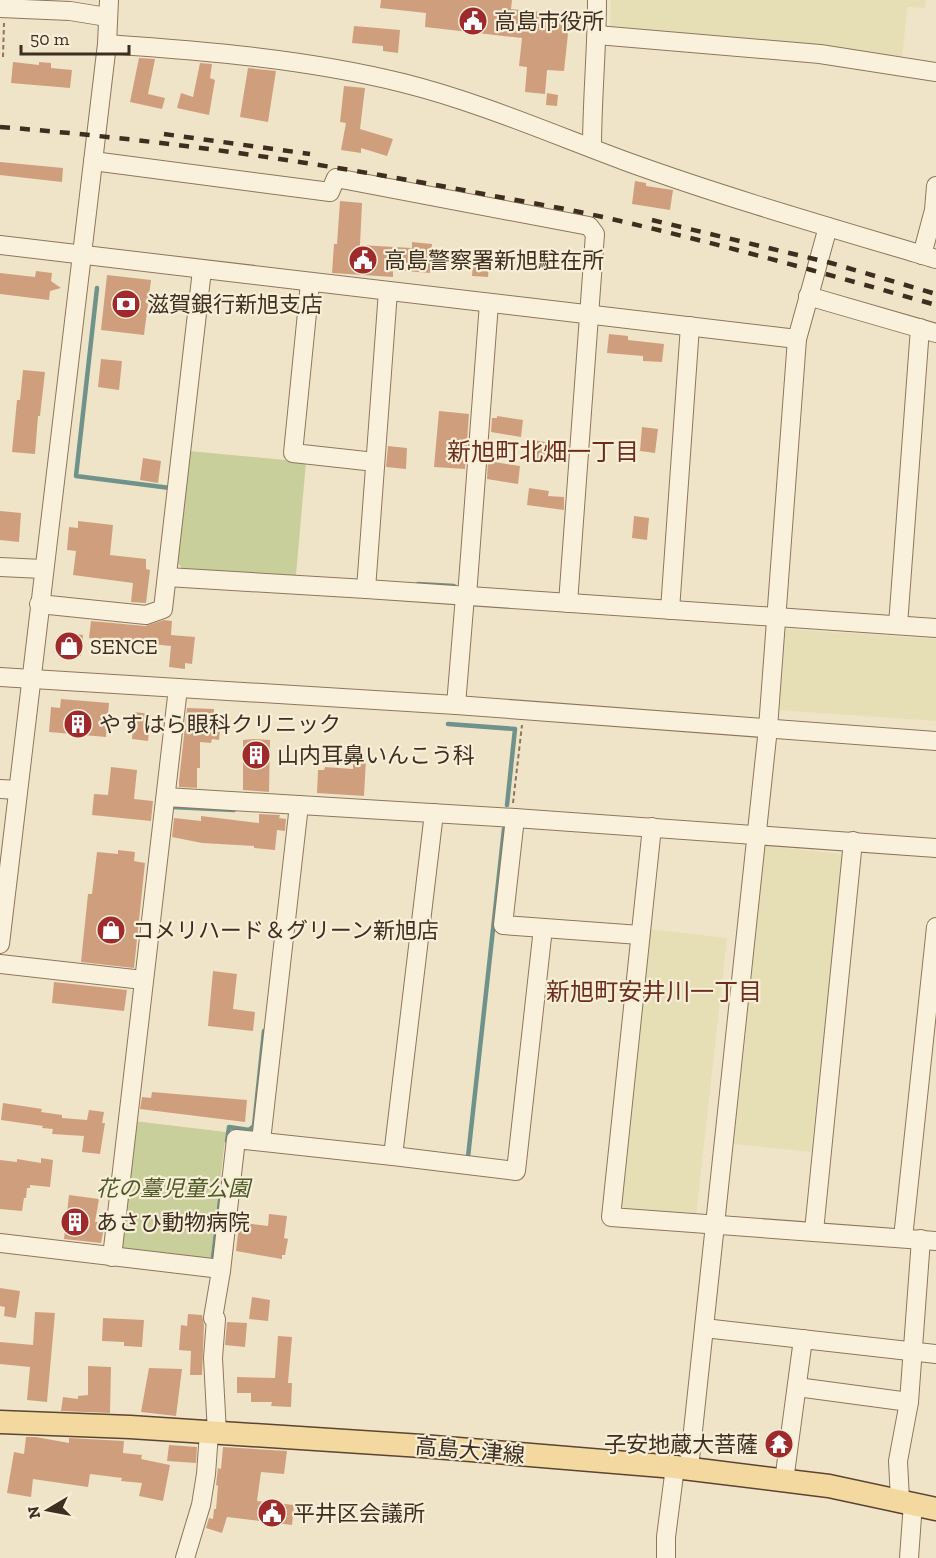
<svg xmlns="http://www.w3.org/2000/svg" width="936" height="1558" viewBox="0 0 936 1558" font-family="'Zilla Slab','Noto Sans JP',serif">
<rect width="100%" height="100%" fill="#f0e4c8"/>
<!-- farmland -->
<g fill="#e6deb5">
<path d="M611 0H926L925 8 907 7 902 60 610 30Z"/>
<path d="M785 629 936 639V721L779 710Z"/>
<path d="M765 846 843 854 811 1152 734 1144Z"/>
<path d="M649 929 727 938 696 1216 619 1207Z"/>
</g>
<!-- green -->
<g fill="#c9cf9b">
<path d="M189 451 306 462 296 575 183 570 178 563Z"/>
<path d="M134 1121 226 1132 210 1263 124 1252 119 1245Z"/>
</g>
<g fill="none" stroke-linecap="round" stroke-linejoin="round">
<!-- stream -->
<g stroke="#6f938a" stroke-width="4.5">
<path d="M97 288 76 476 170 488"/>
<path d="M418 584 454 586"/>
<path d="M448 724 515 729 507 805"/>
<path d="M172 807 234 810"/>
<path d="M227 1141 229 1127 249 1130 254 1126 264 1031"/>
<path d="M468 1157 504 829"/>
<path d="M213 1257 220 1200"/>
</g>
</g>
<!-- building -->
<g fill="#cf9f7d">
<path d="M381 0H512L511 9 570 15 564 71 547 70 545 94 525 92 527 67 519 66 522 38 425 27 426 13 380 8Z"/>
<path d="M354 26 400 30 398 53 383 51V46L352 43Z"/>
<path d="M139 58 155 59 148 94 165 98 162 109 130 102Z"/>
<path d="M13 62 39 65V62L51 63V68L72 70 70 88 11 83Z"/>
<path d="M200 63 212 64 210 78 215 80 209 115 177 108 181 93 193 97Z"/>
<path d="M248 68 276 71 268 122 240 117Z"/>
<path d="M344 86 365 88 360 129 393 139 387 156 361 148V153L341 150 346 123 340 122Z"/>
<path d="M547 93 558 95 557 106 546 105Z"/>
<path d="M0 162 63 168 62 182 0 175Z"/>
<path d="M635 181 646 183V186L673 190 670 210 632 204Z"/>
<path d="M340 201 362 203 360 245 412 248V242L432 244 430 273 393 270V277L332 273 334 244H337Z"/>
<path d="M474 253 490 254 488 277 472 276Z"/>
<path d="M36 271 52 273 51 281 61 288 50 291 49 300 0 294V273L35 277Z"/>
<path d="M107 275 151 280 144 335 101 330Z"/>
<path d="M609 334 628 336V340L664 344 662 362 643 361V356L607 353Z"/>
<path d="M101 359 122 361 119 390 98 387Z"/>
<path d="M23 370 45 372 40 416H38L35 454 12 452 17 400H20Z"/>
<path d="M439 411 469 414 465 469 434 467Z"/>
<path d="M497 416 523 420 521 437 491 432 492 418H497Z"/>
<path d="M642 427 658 429 655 453 640 451Z"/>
<path d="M534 440 551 443 549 462 531 459Z"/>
<path d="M388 446 407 448 406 469 386 467Z"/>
<path d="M143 458 161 461 158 483 140 480Z"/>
<path d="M488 461 520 466 518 484 487 479Z"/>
<path d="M529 488 549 491 548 496 564 497V510L527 505Z"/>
<path d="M0 511 21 513 19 542 0 540Z"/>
<path d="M634 516 649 518 647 540 632 538Z"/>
<path d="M78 521 113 525 110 555 146 559V569L150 570 146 603 131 602 133 583 73 575 76 551 67 550 69 527 78 528Z"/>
<path d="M164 620 172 621 171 635 195 637 192 664 185 663V669L169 667 171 646 89 638 91 621 145 626Z"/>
<path d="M68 633 83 635 81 656 56 653 58 636 67 637Z"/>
<path d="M61 699 109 703 106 737 49 732 51 707 60 708Z"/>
<path d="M187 708 214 709 213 727 220 728 219 740 212 739 211 743 200 742V768H197V788L179 787V781Z"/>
<path d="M134 712 151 714 148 741 132 739Z"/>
<path d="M254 739 270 740 269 792 243 790V740Z"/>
<path d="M353 759H366L364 796 317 793 318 770H324L325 767 353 769Z"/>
<path d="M111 767 137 770 134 799 153 801 151 821 92 815 94 794 108 795Z"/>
<path d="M259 814 280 815 279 818 286 819 285 831 277 830 275 850 254 848V846L202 843 172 837 174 818 201 821V816L259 823Z"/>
<path d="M118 850 135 852 134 861 145 863 134 968 81 962 88 894H92L97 852 118 854Z"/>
<path d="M213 971 237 974 233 1009 255 1012 253 1031 208 1026Z"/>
<path d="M54 982 127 990 124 1011 52 1003Z"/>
<path d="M152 1092 247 1100 245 1122 140 1109 142 1097 151 1098Z"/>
<path d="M3 1103 42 1109 41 1112 62 1115V1118L87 1120 89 1110 104 1112 102 1123H105L100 1154 82 1152 84 1136 52 1134 53 1129 42 1128 43 1126 1 1120Z"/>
<path d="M41 1158 53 1160 50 1187 30 1185V1188H27L26 1198H24L22 1211 0 1209V1160L17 1162V1159L41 1163Z"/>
<path d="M69 1195 99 1199 95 1222H105L101 1243 64 1239Z"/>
<path d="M269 1214 287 1216 284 1238 288 1239 285 1255H282V1259L236 1251 239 1225H245V1223L268 1226Z"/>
<path d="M0 1288 20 1291 16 1318 4 1316 5 1307 0 1306Z"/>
<path d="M252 1297 270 1300 268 1321 249 1319Z"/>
<path d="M35 1312 55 1313 47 1402 27 1400 30 1367 0 1364V1342L33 1345Z"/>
<path d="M188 1314 202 1315 204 1325 202 1375H190L191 1351 179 1350 181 1325 187 1326Z"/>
<path d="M103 1318 144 1320 142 1347 124 1346V1342L102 1341Z"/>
<path d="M227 1322 247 1323 245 1347 225 1345Z"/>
<path d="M278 1336 292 1337 288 1383H292L291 1407 271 1406 272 1402H251V1393H237V1377L275 1378Z"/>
<path d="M88 1366 111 1367 110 1413 61 1411 63 1397 78 1399V1396L88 1395Z"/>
<path d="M149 1368 182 1369 176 1416 141 1412Z"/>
<path d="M26 1437H36L69 1443V1438L124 1441 123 1453 142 1455 141 1459 170 1465 163 1501 139 1496 142 1483 121 1481 122 1478 90 1474 88 1487 33 1479 31 1497 7 1493 14 1452 24 1454Z"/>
<path d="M169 1445 197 1447 196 1463 167 1461Z"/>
<path d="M223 1447 287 1451 284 1474 261 1472 257 1501 294 1505 292 1525 227 1517 222 1533 206 1528 209 1518 213 1519 214 1509H216L218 1486 216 1485 218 1468 221 1469Z"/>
</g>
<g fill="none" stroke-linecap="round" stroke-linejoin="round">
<!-- minor casing -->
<g stroke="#8d765c" stroke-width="20">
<g id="minor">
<path d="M0 8 70 11 107 17"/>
<path d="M597 35 820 54 936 72"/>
<path d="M107 44C206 51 306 59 403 83 479 102 552 134 625 161 727 198 832 228 936 259"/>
<path d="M592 148C592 99 597 49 597 0"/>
<path d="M93 161 330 192 336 178 589 226 595 234 568 603"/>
<path d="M0 245 797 339"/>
<path d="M922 255 934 210 936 186"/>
<path d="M310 283 293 453 375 462"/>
<path d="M808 296 936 333"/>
<path d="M0 567 43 569"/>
<path d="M167 577 366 589 936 628"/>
<path d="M366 589 388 291"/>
<path d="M467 596 489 303"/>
<path d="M39 604 146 615 163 609 202 270"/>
<path d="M670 610 690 326"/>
<path d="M898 625 920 328"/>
<path d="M0 677 456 705 936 741"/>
<path d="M456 705 465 596"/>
<path d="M0 789 18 790"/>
<path d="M166 797 515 818 936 848"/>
<path d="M515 818 503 925 640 935"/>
<path d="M652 827 611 1217 936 1241"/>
<path d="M0 944 107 44 109 0"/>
<path d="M0 964 143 980"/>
<path d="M261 1141 299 805"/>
<path d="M393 1156 516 1171 543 928"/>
<path d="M814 1231 853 841"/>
<path d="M903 1238 936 927"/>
<path d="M0 1243 221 1269"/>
<path d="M112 1257 178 688"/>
<path d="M704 1328 936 1354"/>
<path d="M797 1387 909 1402"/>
<path d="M217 1433 213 1358 216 1319 213 1318 221 1271 236 1139 393 1156 434 813"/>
<path d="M689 1468 768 728 797 339 828 227"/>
<path d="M784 1481 803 1339"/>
<path d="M900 1500 898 1461 909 1402 921 1239"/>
<path d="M185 1558 201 1505 206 1474 209 1433"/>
<path d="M666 1558V1537L675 1467"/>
<path d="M909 1558 913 1503"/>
</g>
</g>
<!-- major casing -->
<g stroke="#5b4430" stroke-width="25">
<path id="major" d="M0 1422 130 1427 422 1446 675 1467 829 1486 936 1509"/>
</g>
<!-- path -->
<g stroke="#8d765c" stroke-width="2" stroke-dasharray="4.5 3" stroke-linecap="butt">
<path d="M3 57 4 23"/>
<path d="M513 803 522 725"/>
</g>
<!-- minor -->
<use href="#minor" stroke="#faf1dc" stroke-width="18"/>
<!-- major -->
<use href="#major" stroke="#f3d9a0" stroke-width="22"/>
<!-- rail -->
<g stroke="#3d2e20" stroke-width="4.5" stroke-dasharray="10 10" stroke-linecap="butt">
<path d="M0 127C166 140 330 164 494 196 531 203 569 209 607 218 717 243 827 274 936 305"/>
<path d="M164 134 310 154"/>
<path d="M652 220 831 263 936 294"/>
</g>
</g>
<!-- icons -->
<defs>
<g id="civic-disc" transform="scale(1.5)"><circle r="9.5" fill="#9e2a2b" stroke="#f7eed8"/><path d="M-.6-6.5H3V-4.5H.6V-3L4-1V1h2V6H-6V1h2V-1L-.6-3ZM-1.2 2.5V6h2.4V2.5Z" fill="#fff"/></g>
<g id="bank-disc" transform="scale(1.5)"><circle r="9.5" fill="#9e2a2b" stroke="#f7eed8"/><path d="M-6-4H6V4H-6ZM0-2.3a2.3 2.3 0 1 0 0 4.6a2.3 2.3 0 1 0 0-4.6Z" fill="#fff"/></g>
<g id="shop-disc" transform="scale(1.5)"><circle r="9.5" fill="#9e2a2b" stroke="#f7eed8"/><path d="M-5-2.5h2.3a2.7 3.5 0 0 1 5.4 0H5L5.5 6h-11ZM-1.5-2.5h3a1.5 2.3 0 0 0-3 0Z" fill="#fff"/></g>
<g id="building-disc" transform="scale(1.5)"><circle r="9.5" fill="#9e2a2b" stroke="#f7eed8"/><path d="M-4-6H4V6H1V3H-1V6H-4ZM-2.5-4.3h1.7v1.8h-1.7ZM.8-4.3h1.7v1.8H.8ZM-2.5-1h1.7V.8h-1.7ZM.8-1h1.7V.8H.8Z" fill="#fff"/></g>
<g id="temple-disc" transform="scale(1.5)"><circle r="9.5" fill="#9e2a2b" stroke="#f7eed8"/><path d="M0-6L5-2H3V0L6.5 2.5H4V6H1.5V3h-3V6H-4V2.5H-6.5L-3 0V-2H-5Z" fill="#fff"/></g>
</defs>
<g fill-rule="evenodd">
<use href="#civic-disc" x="473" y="21"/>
<use href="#civic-disc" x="363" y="260"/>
<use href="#bank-disc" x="126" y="304"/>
<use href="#shop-disc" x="69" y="646"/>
<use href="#building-disc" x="78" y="724"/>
<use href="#building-disc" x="256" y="755"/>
<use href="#shop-disc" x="111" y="930"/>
<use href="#building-disc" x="75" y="1222"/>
<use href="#temple-disc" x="779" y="1444"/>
<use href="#civic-disc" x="272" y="1513"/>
</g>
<g text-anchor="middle" stroke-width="4.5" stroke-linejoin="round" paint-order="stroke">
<!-- poi labels -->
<g font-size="22" fill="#3d2e20" stroke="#f7eed8" text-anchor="start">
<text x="494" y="29">高島市役所</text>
<text x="384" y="268">高島警察署新旭駐在所</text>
<text x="147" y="312">滋賀銀行新旭支店</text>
<text x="90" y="654">SENCE</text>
<text x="99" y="732">やすはら眼科クリニック</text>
<text x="277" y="763">山内耳鼻いんこう科</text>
<text x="132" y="938">コメリハード＆グリーン新旭店</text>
<text x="96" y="1230">あさひ動物病院</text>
<text x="758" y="1452" text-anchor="end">子安地蔵大菩薩</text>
<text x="293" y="1521">平井区会議所</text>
</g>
<!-- park labels -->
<g font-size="22" font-style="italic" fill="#4d5a26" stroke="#f7eed8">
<text x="173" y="1196">花の薹児童公園</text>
</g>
<!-- street labels -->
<g font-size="22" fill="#3d2e20" stroke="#f7eed8">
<text transform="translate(470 1450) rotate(5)" y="8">高島大津線</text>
</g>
<!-- neighbourhood labels -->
<g font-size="24" fill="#6b2e1e" stroke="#f7eed8">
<text x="543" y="460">新旭町北畑一丁目</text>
<text x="654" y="1000">新旭町安井川一丁目</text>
</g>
</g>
<!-- north arrow -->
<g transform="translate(48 1510) rotate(260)" stroke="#f7eed8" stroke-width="4.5" paint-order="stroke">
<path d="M0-4.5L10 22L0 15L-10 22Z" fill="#3d2e20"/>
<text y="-9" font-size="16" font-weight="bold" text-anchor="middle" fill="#3d2e20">N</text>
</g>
<!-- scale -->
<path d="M21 45v9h108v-9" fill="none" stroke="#3d2e20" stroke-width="3"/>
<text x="30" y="45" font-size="18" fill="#3d2e20" stroke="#f7eed8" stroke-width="4.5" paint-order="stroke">50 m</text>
</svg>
